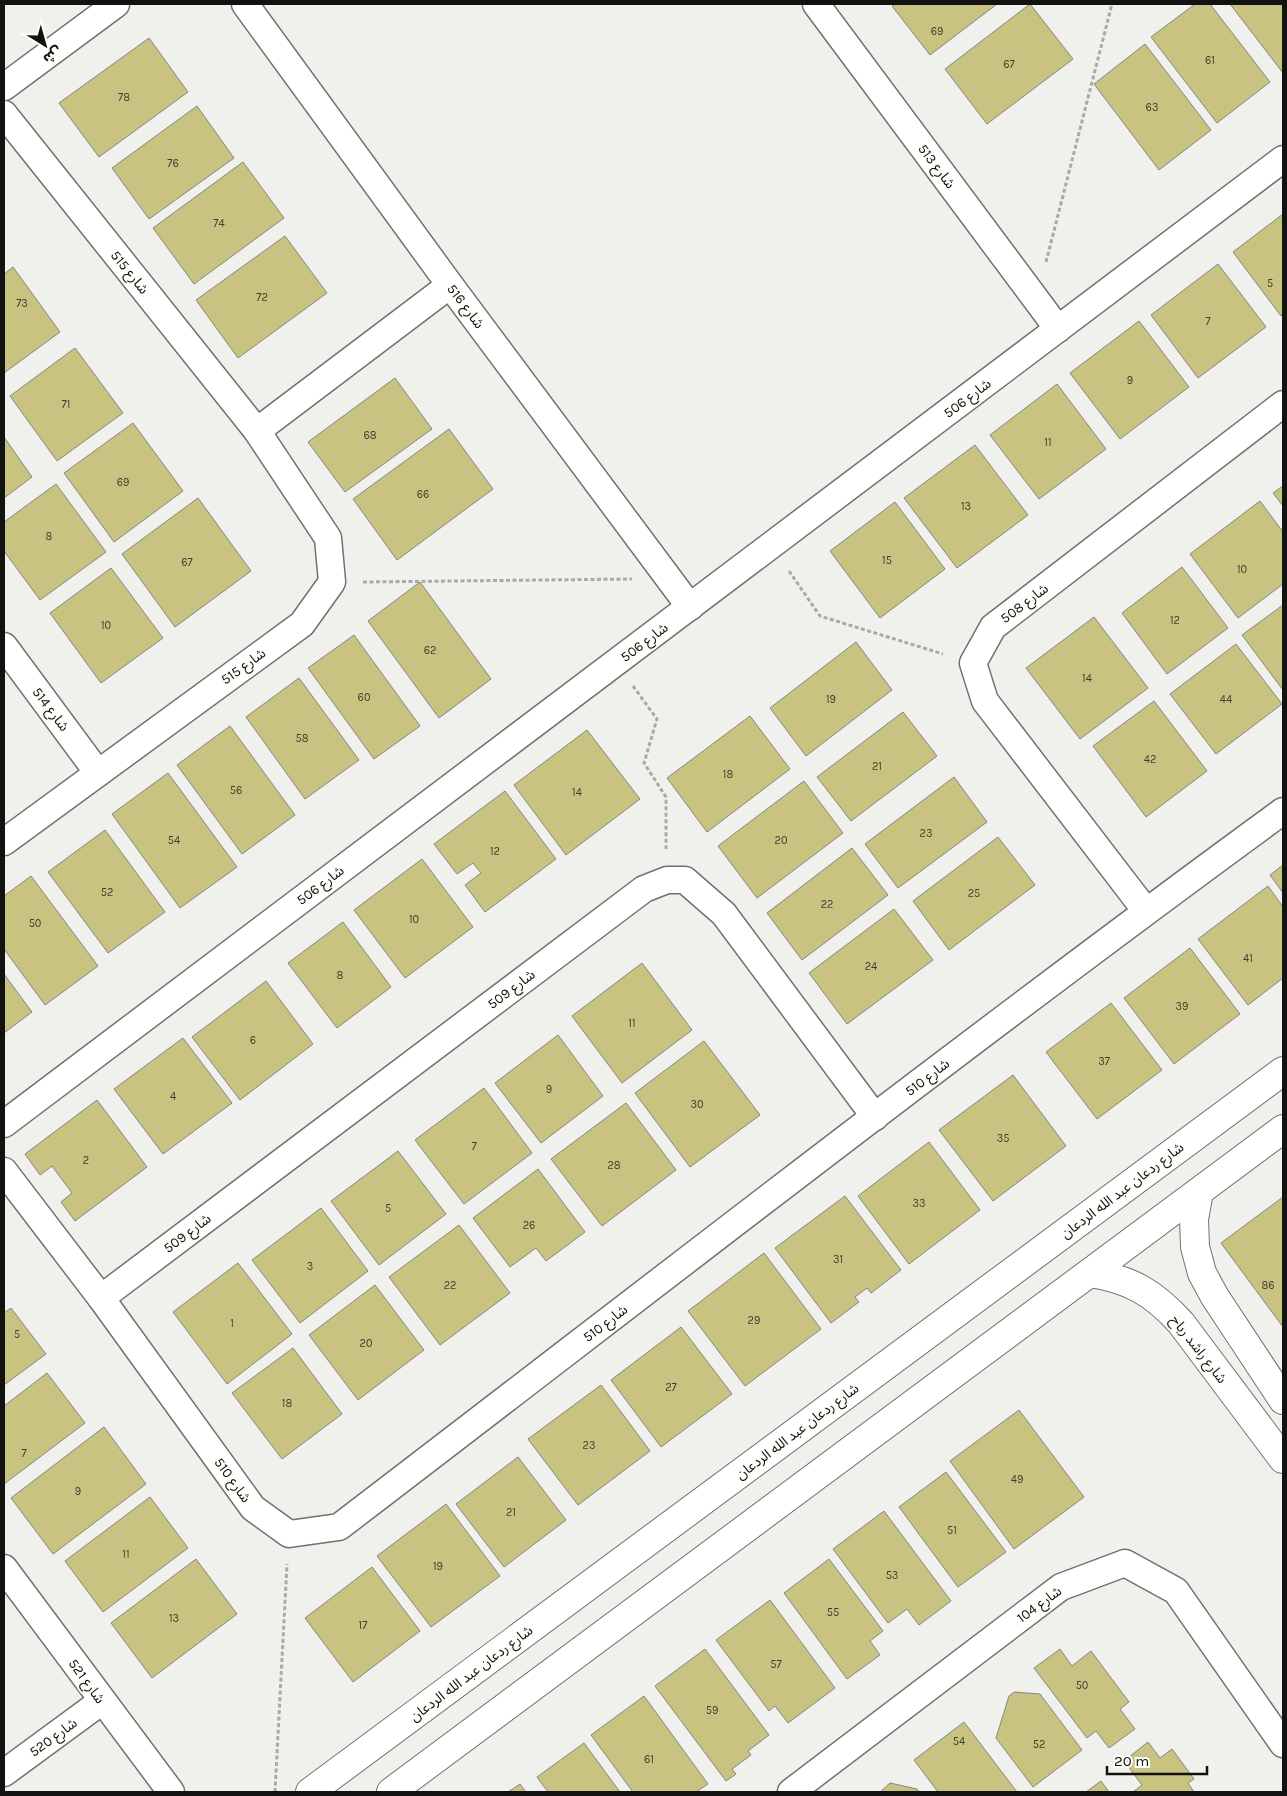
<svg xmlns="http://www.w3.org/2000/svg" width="1287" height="1796" viewBox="0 0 1287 1796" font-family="Karla,'Noto Sans Arabic',sans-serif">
<rect width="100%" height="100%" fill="#f0f0ec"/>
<!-- building -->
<g fill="#c9c382" stroke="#868682">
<path d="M896 4H997L930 55 892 6Z"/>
<path d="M1030 4 1073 59 987 124 945 69Z"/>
<path d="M1195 4H1210L1270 82 1217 123 1151 37Z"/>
<path d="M1230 4H1283V73Z"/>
<path d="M149 38 188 92 99 157 59 103Z"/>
<path d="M1145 44 1211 130 1159 170 1094 84Z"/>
<path d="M197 106 234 158 149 219 112 168Z"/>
<path d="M243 162 284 218 194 284 153 228Z"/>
<path d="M1283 214V314L1281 316 1233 252Z"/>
<path d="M285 236 327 293 238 358 196 300Z"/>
<path d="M1218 264 1266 327 1198 378 1151 315Z"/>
<path d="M13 267 60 332 4 373V274Z"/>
<path d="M1139 321 1189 387 1120 439 1070 373Z"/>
<path d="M75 348 123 413 57 461 10 396Z"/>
<path d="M395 378 432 429 345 492 308 442Z"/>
<path d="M1057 384 1106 449 1039 499 990 435Z"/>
<path d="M133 423 183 491 114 542 64 473Z"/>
<path d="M449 429 493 489 397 560 353 499Z"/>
<path d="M4 437 32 477 4 498Z"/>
<path d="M975 445 1028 515 957 568 904 498Z"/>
<path d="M56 484 106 552 40 600 4 551V522Z"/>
<path d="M1283 486V506L1273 493Z"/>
<path d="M198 498 251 571 175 627 122 554Z"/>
<path d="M1260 501 1283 532V584L1238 618 1190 554Z"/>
<path d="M895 502 945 569 880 618 830 551Z"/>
<path d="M1182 567 1228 628 1167 674 1122 613Z"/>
<path d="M111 568 163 638 101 683 50 613Z"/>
<path d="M420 582 491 679 439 718 368 621Z"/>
<path d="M1283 605V690L1242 635Z"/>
<path d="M1094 617 1148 688 1080 739 1026 668Z"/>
<path d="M354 635 420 726 374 759 308 668Z"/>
<path d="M856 642 892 690 806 756 770 708Z"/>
<path d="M1236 644 1282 704 1216 754 1170 694Z"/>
<path d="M299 678 359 760 305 799 246 717Z"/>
<path d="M1154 701 1207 771 1146 817 1093 746Z"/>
<path d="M903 712 937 756 851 821 817 777Z"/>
<path d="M750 716 790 769 707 832 667 778Z"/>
<path d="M230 726 295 815 242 854 177 765Z"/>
<path d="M587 730 640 799 566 855 514 785Z"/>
<path d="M168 773 237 867 180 908 112 814Z"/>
<path d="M954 777 987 822 898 888 865 844Z"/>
<path d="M804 781 843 833 757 898 718 846Z"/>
<path d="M505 791 556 859 485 912 465 885 481 873 473 863 457 874 434 844Z"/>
<path d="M105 830 165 912 108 953 48 872Z"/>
<path d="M998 837 1035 885 949 950 913 901Z"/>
<path d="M852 848 888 895 802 960 767 913Z"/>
<path d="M422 859 473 927 405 978 354 910Z"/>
<path d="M1283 865V893L1270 875Z"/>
<path d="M31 876 98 966 45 1005 4 949V896Z"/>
<path d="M1268 886 1283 907V978L1248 1005 1198 939Z"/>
<path d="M894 909 933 960 847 1024 809 973Z"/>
<path d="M343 922 391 987 337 1028 288 963Z"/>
<path d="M1190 948 1240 1014 1174 1064 1124 998Z"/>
<path d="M642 963 692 1030 622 1083 572 1016Z"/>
<path d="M4 974 32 1012 4 1033Z"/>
<path d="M266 981 313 1044 240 1100 192 1037Z"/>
<path d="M1111 1003 1162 1070 1097 1119 1046 1052Z"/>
<path d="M558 1035 603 1096 541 1143 495 1083Z"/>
<path d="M183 1038 232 1103 163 1154 114 1089Z"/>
<path d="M704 1041 760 1115 690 1167 635 1093Z"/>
<path d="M1013 1075 1066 1146 993 1201 939 1130Z"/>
<path d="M484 1088 532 1153 464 1204 415 1140Z"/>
<path d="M97 1100 147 1167 75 1221 61 1202 72 1193 52 1166 40 1175 25 1154Z"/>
<path d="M626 1103 676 1170 602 1226 551 1159Z"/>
<path d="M929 1142 980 1210 909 1264 858 1196Z"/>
<path d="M398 1151 446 1214 379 1265 331 1201Z"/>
<path d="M538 1169 585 1232 546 1261 536 1248 510 1267 473 1218Z"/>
<path d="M845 1196 901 1270 871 1293 867 1288 855 1297 859 1302 831 1323 775 1248Z"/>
<path d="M1283 1197V1327L1221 1243Z"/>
<path d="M321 1208 368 1271 300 1323 252 1260Z"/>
<path d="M459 1225 510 1293 440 1345 389 1277Z"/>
<path d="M764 1253 821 1329 745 1386 688 1311Z"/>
<path d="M238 1263 292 1334 227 1384 173 1312Z"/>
<path d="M375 1285 424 1350 358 1400 309 1335Z"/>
<path d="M11 1308 46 1354 4 1385V1313Z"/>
<path d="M681 1327 732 1394 661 1447 611 1380Z"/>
<path d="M293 1348 342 1414 282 1459 232 1393Z"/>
<path d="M47 1373 85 1423 4 1484V1406Z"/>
<path d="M601 1385 650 1451 578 1505 528 1439Z"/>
<path d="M1019 1410 1084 1497 1014 1549 950 1461Z"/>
<path d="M104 1427 146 1484 53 1554 11 1498Z"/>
<path d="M518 1457 566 1520 504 1567 456 1504Z"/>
<path d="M946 1472 1006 1552 958 1587 899 1507Z"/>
<path d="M150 1497 188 1548 103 1612 65 1561Z"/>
<path d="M446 1504 500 1576 431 1627 377 1556Z"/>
<path d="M884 1511 951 1601 919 1625 907 1609 888 1623 833 1549Z"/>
<path d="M196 1559 237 1614 152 1678 111 1623Z"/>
<path d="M829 1559 883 1631 870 1641 880 1655 847 1679 784 1593Z"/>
<path d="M372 1567 420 1631 353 1682 305 1618Z"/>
<path d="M770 1600 835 1688 788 1723 775 1706 769 1711 716 1640Z"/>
<path d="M705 1649 769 1735 748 1751 751 1755 732 1769 736 1774 726 1781 655 1686Z"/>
<path d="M1060 1649 1072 1666 1091 1651 1129 1702 1120 1709 1135 1729 1109 1748 1096 1731 1087 1738 1034 1668Z"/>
<path d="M1014 1692 1040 1694 1082 1750 1033 1787 996 1738 1009 1696Z"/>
<path d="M644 1696 708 1784 696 1792H633L591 1735Z"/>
<path d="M964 1722 1017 1792H938L914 1760Z"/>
<path d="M1148 1742 1160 1758 1172 1749 1194 1779 1188 1783 1194 1792H1133L1142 1785 1124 1761Z"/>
<path d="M584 1743 620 1792H548L537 1777Z"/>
<path d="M1101 1781 1109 1792H1086Z"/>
<path d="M890 1783 917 1789 919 1792H880Z"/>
<path d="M520 1784 526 1792H508Z"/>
</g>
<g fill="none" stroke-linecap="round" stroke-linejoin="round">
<!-- street casing -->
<g stroke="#71716d" stroke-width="29">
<g id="street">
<path d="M245 4 450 285 690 607"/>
<path d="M816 4 1058 329"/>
<path d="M4 87 116 4"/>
<path d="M4 114 257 431 328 538 332 582 302 624 4 842"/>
<path d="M257 431 450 285"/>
<path d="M4 646 98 773"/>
<path d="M1146 911 985 701 973 663 993 627 1283 404"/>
<path d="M4 1124 1283 159"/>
<path d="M4 1171 101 1298 253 1508 289 1534 339 1527C653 1287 964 1044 1283 811"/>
<path d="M101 1298 644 889 667 880H685L724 914 875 1117"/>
<path d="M4 1568 171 1792"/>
<path d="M4 1773 102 1701"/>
<path d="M791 1792 1061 1587 1125 1563 1176 1591 1283 1744"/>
</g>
</g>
<!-- secondary casing -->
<g stroke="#71716d" stroke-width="30">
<g id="secondary">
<path d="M1199 1192 1194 1219 1195 1247 1202 1273 1215 1297 1283 1400"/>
<path d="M1090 1273C1130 1279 1154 1293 1181 1323L1283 1459"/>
<path d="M310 1792 1283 1071"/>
<path d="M391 1792 1283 1129"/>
</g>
</g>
<!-- path -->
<g stroke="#a9a9a6" stroke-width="3" stroke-dasharray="4 2.5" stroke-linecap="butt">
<path d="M1046 262 1112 4"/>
<path d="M789 571 820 616 943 654"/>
<path d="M363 582 632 579"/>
<path d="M633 686 657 719 644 763 666 797V849"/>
<path d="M275 1792 287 1564"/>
</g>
<!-- street -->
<use href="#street" stroke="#fff" stroke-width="26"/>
<!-- secondary -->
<use href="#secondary" stroke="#fff" stroke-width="28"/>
</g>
<g text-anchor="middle" stroke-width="4" stroke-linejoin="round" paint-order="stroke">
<!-- number labels -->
<g font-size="11" fill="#403e2c">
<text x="937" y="35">69</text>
<text x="1210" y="64">61</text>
<text x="1009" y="68">67</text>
<text x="124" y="101">78</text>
<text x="1152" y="111">63</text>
<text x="173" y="167">76</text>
<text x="219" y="227">74</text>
<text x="1270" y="287">5</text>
<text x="262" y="301">72</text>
<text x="22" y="307">73</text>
<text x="1208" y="325">7</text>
<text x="1130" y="384">9</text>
<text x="66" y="408">71</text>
<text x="370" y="439">68</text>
<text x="1048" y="446">11</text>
<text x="123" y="486">69</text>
<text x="423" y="498">66</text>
<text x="966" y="510">13</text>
<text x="49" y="540">8</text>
<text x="887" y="564">15</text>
<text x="187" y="566">67</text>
<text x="1242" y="573">10</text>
<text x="1175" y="624">12</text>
<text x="106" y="629">10</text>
<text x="430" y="654">62</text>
<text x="1087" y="682">14</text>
<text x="364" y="701">60</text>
<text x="831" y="703">19</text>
<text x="1226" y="703">44</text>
<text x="302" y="742">58</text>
<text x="1150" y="763">42</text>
<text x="877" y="770">21</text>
<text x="728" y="778">18</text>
<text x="236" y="794">56</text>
<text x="577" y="796">14</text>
<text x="926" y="837">23</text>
<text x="174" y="844">54</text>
<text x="781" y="844">20</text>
<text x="495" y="855">12</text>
<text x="107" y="896">52</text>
<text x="974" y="897">25</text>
<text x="827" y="908">22</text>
<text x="414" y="923">10</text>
<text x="35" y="927">50</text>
<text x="1248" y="962">41</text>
<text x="871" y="970">24</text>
<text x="340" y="979">8</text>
<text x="1182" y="1010">39</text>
<text x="632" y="1027">11</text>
<text x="253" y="1044">6</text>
<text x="1104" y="1065">37</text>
<text x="549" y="1093">9</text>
<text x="173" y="1100">4</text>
<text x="697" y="1108">30</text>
<text x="1003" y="1142">35</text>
<text x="474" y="1150">7</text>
<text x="86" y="1164">2</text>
<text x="614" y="1169">28</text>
<text x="919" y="1207">33</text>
<text x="388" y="1212">5</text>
<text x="529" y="1229">26</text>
<text x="838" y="1263">31</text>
<text x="310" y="1270">3</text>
<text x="450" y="1289">22</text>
<text x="1268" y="1289">86</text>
<text x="754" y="1324">29</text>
<text x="232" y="1327">1</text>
<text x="17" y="1338">5</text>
<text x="366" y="1347">20</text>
<text x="671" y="1391">27</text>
<text x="287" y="1407">18</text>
<text x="589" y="1449">23</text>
<text x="24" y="1457">7</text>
<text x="1017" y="1483">49</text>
<text x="78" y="1495">9</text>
<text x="511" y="1516">21</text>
<text x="952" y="1534">51</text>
<text x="126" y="1558">11</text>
<text x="438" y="1570">19</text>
<text x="892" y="1579">53</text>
<text x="833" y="1616">55</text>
<text x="174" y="1622">13</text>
<text x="363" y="1629">17</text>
<text x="776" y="1668">57</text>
<text x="1082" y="1689">50</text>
<text x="712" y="1714">59</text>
<text x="959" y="1745">54</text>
<text x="1039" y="1748">52</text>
<text x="649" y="1763">61</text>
</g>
<!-- street labels -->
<g font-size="14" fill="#121210" stroke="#fefef9">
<text transform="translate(937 166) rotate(53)" y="5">شارع 513</text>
<text transform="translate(130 272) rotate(51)" y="5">شارع 515</text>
<text transform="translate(466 306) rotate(53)" y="5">شارع 516</text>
<text transform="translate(967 398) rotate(-37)" y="5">شارع 506</text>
<text transform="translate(1024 603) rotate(-37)" y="5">شارع 508</text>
<text transform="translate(644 642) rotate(-37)" y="5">شارع 506</text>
<text transform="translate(243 666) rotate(-36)" y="5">شارع 515</text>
<text transform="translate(51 709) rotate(53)" y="5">شارع 514</text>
<text transform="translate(320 885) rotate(-37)" y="5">شارع 506</text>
<text transform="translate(511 989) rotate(-37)" y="5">شارع 509</text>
<text transform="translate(927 1077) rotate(-37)" y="5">شارع 510</text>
<text transform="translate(1122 1190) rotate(-37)" y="5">شارع ردعان عبد الله الردعان</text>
<text transform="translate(187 1233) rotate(-37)" y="5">شارع 509</text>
<text transform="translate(605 1323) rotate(-37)" y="5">شارع 510</text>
<text transform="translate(1199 1349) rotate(52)" y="5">شارع راشد رباح</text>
<text transform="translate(797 1431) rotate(-37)" y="5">شارع ردعان عبد الله الردعان</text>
<text transform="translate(233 1480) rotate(54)" y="5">شارع 510</text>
<text transform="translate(1039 1604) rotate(-36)" y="5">شارع 104</text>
<text transform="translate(471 1673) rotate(-37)" y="5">شارع ردعان عبد الله الردعان</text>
<text transform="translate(87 1681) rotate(54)" y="5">شارع 521</text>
<text transform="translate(53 1737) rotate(-36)" y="5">شارع 520</text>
</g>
</g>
<!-- border -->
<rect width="1287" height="1796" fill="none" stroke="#121210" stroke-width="10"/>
<!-- north arrow -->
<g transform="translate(45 45) rotate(143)" stroke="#fefef9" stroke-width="4" paint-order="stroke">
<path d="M0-4L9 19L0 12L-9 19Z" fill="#121210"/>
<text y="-8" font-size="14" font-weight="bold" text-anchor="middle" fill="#121210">ش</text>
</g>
<!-- scale -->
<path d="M1107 1766v8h100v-8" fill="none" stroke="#121210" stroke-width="2.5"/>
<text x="1114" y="1766" font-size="15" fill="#121210" stroke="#fefef9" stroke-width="4" paint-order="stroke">20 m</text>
</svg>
